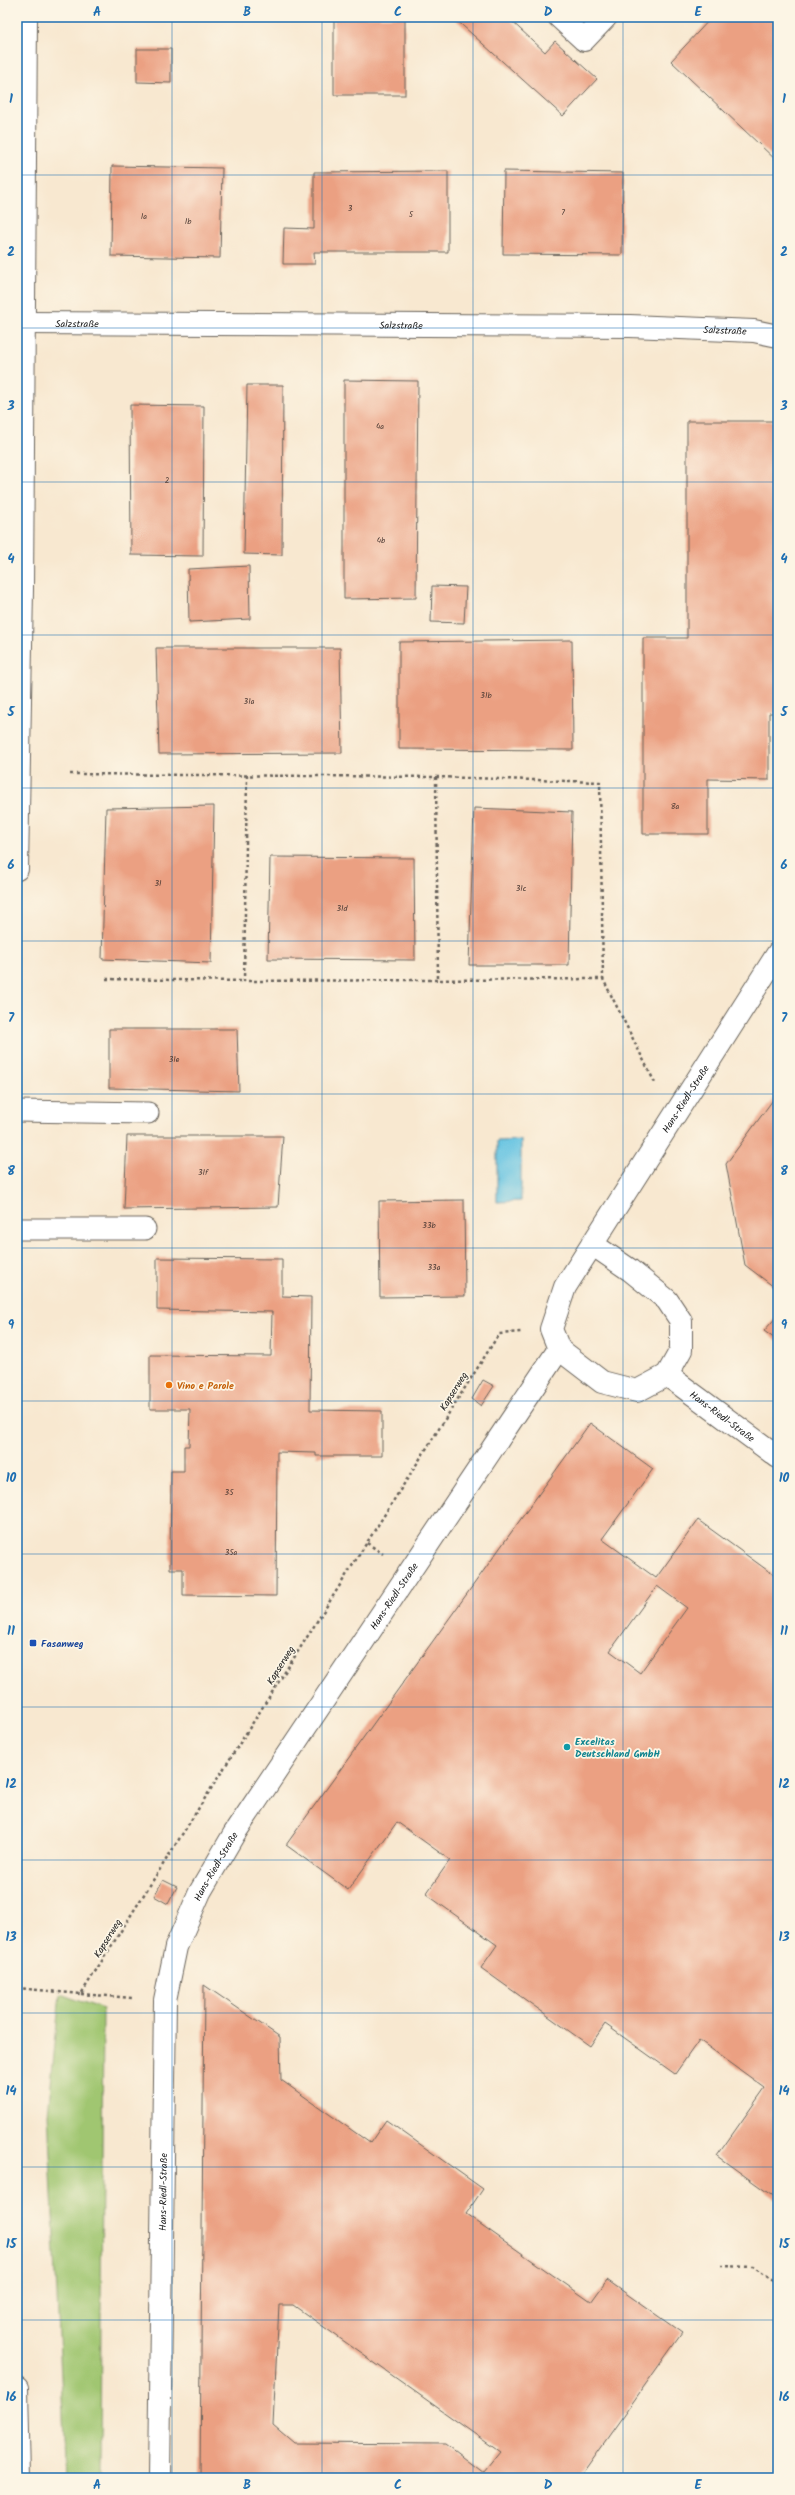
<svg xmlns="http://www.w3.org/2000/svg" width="795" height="2495" viewBox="0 0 795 2495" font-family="Kalam,sans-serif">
<rect width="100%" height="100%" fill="#fcf5e5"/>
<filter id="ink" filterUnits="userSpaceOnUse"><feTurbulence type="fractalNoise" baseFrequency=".025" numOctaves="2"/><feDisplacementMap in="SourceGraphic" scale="8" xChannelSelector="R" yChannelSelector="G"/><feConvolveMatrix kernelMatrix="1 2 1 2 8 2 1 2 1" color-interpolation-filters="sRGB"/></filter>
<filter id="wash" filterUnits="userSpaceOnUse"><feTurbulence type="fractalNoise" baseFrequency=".012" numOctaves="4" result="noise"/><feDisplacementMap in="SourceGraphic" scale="16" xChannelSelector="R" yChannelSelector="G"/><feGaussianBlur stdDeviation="0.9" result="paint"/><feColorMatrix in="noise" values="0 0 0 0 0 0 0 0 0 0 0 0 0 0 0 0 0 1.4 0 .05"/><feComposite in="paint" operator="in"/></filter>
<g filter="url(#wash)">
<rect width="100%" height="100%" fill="#f8e8d0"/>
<!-- green -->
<path fill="#a0c671" stroke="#5e7146" d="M60 1994 103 2009 100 2471 102 2478H66L48 2114Z"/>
<!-- water -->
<path fill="#64c3e2" stroke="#40707f" d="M521 1140V1201L497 1202V1141Z"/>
<g id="blocks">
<!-- building -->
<g fill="#eba082" fill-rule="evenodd">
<rect x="334" y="17" width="71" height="78"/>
<path d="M453 17H507L545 52 555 41 597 79 563 116Z"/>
<path d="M712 17H778V162L671 61Z"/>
<path d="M137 49H171V83L137 82Z"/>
<path d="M112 166 222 168 220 258 111 256Z"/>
<path d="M448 171V252H314L315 264H283L284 228 314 229V172Z"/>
<path d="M504 171 623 173 622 255 503 254Z"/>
<path d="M344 380 418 381 416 598 344 599Z"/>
<path d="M247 385H283L282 555 244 554Z"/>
<path d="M130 405 204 406 203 556 131 555Z"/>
<path d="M687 421H778V713H769V780L708 779V834H643V638H687Z"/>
<path d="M249 566 250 619 189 622 188 569Z"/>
<path d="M432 586 466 587 464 623 431 622Z"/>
<path d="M572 640 573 750 399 749V642Z"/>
<path d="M156 648H340L342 753 159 754Z"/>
<path d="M214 806 211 963 102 959 106 808Z"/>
<path d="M474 808 572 812 569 965H469Z"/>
<path d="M270 857 414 858 415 960 268 959Z"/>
<path d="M109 1029H237L239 1091 109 1088Z"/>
<path d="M778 1093V1290L745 1265 726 1164Z"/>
<path d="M127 1136H283L278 1207 124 1209Z"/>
<path d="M464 1200 465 1296 380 1297 379 1201Z"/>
<path d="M157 1258 282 1259V1296L311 1297 310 1410 382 1411V1456H316V1453L277 1452 276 1596 183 1595V1569H170L171 1471H184V1446H189L190 1409H150V1355L271 1356 272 1312 157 1310Z"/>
<path d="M778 1315V1341L764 1331Z"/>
<path d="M483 1380 494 1386 481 1406 472 1399Z"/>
<path d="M590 1423 653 1469 602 1539 656 1578 698 1520 778 1578V2200L717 2156 765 2088 699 2040 675 2074 605 2024 590 2046 481 1968 497 1945 426 1894 450 1860 397 1822 348 1890 286 1845ZM657 1586 687 1608 640 1673 610 1651Z"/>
<path d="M163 1880 177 1887 168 1904 154 1896Z"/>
<path d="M204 1985 280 2037 281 2080 370 2143 386 2120 483 2189 466 2214 591 2302 607 2280 682 2333 579 2478H200ZM279 2305H293L500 2452 483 2473 445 2444 294 2443 273 2425Z"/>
</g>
</g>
</g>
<g filter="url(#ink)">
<use href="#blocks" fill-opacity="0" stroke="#69635b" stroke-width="1"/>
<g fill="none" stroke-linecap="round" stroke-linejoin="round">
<!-- service casing -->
<g stroke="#69635b" stroke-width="23">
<g id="service">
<path d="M17 1111 148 1113"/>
<path d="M17 1229H145"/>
</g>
</g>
<!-- minor casing -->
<g stroke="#69635b" stroke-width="24">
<g id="minor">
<path d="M559 17 584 40 606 17"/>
<path id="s1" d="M24 323 630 326 754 331 778 336"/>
<path id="s2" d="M592 1244 630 1270 667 1300 681 1321V1350L667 1375 637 1391 602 1382 559 1349 551 1329 565 1287 778 953"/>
<path id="s3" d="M667 1375 778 1457"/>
<path id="s4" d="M159 2478 165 2000 176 1947 200 1892 234 1834 559 1349"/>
</g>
</g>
<!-- tertiary casing -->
<g stroke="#69635b" stroke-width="24">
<g id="tertiary">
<path d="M17 869 22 589 26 17"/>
<path d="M17 2388 19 2478"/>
</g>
</g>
<!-- path -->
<g stroke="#69635b" stroke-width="2.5" stroke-dasharray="3 3" stroke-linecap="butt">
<path d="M70 774 436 777 438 980"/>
<path d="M247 775 244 981 603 979 656 1085"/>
<path d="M436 777 600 782 603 979"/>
<path d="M106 979 244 981"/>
<path d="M367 1543 383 1554"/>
<path d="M17 1988 81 1994 499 1334 521 1332"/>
<path d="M81 1994 133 1998"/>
<path d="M721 2266 753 2267 778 2284"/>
</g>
<!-- service -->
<use href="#service" stroke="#fff" stroke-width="21"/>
<!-- minor -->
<use href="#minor" stroke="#fff" stroke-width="22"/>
<!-- tertiary -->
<use href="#tertiary" stroke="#fff" stroke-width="22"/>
</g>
</g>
<!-- grid -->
<path fill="none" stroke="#1f6fb2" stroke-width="1" stroke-opacity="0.55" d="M172 17V2478M322 17V2478M473 17V2478M623 17V2478M17 175H778M17 328H778M17 482H778M17 635H778M17 788H778M17 941H778M17 1094H778M17 1248H778M17 1401H778M17 1554H778M17 1707H778M17 1860H778M17 2013H778M17 2167H778M17 2320H778"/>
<!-- markers -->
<circle fill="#e8710a" stroke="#fcf5e5" stroke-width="1.5" cx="169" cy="1385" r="4"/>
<rect fill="#1a4fb4" stroke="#fcf5e5" stroke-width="1.5" x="29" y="1639" width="8" height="8" rx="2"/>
<circle fill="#0f9aa8" stroke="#fcf5e5" stroke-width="1.5" cx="567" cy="1747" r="4"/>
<g text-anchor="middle" stroke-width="3.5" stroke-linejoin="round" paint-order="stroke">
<!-- number labels -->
<g font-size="8" fill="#503d36">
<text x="350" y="211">3</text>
<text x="563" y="215">7</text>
<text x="411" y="217">5</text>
<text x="144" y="219">1a</text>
<text x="188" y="224">1b</text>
<text x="380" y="429">4a</text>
<text x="167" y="483">2</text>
<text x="381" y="543">4b</text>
<text x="486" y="698">31b</text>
<text x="249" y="704">31a</text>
<text x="675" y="809">8a</text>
<text x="158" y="886">31</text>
<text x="521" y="891">31c</text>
<text x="342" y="911">31d</text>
<text x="174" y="1062">31e</text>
<text x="203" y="1175">31f</text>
<text x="429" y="1228">33b</text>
<text x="434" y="1270">33a</text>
<text x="229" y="1495">35</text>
<text x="231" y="1555">35a</text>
</g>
<!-- street labels -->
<g font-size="10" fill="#1c1c1c" stroke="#fcf5e5">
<text dy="4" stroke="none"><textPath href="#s1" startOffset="53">Salzstraße</textPath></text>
<text dy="4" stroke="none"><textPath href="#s1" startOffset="377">Salzstraße</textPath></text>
<text dy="4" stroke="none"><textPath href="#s1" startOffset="701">Salzstraße</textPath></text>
<text dy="4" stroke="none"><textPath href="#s2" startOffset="590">Hans-Riedl-Straße</textPath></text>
<text transform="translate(453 1391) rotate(-58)" y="4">Kapserweg</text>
<text dy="4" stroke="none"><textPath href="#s3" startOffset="69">Hans-Riedl-Straße</textPath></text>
<text dy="4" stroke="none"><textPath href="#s4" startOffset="946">Hans-Riedl-Straße</textPath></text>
<text transform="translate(280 1665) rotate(-58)" y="4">Kapserweg</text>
<text dy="4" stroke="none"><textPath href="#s4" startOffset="622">Hans-Riedl-Straße</textPath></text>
<text transform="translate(107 1938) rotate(-58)" y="4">Kapserweg</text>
<text dy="4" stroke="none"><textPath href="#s4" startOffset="286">Hans-Riedl-Straße</textPath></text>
</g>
<!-- food labels -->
<g font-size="10" font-weight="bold" fill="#c56008" stroke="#fcf5e5" text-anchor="start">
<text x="177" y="1389">Vino e Parole</text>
</g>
<!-- transit labels -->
<g font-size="10" font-weight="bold" fill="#164399" stroke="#fcf5e5" text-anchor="start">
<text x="41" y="1647">Fasanweg</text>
</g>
<!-- culture labels -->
<g font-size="10" font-weight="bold" fill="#0d838f" stroke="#fcf5e5" text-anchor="start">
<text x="575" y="1745">Excelitas<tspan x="575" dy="12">Deutschland GmbH</tspan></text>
</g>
</g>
<!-- margin -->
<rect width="795" height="2495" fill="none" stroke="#fcf5e5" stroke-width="44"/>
<rect x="22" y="22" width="751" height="2451" fill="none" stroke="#1f6fb2" stroke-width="1.5"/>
<g font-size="13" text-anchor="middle" font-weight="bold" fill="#1f6fb2">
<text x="97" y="16">A</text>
<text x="247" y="16">B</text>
<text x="398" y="16">C</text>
<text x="548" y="16">D</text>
<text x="698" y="16">E</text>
<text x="11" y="103">1</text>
<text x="784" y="103">1</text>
<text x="11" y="256">2</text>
<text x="784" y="256">2</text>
<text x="11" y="410">3</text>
<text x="784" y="410">3</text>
<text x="11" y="563">4</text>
<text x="784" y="563">4</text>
<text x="11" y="716">5</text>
<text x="784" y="716">5</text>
<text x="11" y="869">6</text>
<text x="784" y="869">6</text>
<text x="11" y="1022">7</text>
<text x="784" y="1022">7</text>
<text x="11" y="1175">8</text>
<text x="784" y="1175">8</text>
<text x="11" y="1329">9</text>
<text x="784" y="1329">9</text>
<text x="11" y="1482">10</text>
<text x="784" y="1482">10</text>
<text x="11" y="1635">11</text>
<text x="784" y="1635">11</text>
<text x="11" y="1788">12</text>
<text x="784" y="1788">12</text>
<text x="11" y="1941">13</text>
<text x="784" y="1941">13</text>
<text x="11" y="2095">14</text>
<text x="784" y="2095">14</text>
<text x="11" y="2248">15</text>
<text x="784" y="2248">15</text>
<text x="11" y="2401">16</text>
<text x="784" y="2401">16</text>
<text x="97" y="2489">A</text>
<text x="247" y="2489">B</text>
<text x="398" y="2489">C</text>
<text x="548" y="2489">D</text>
<text x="698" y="2489">E</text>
</g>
</svg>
